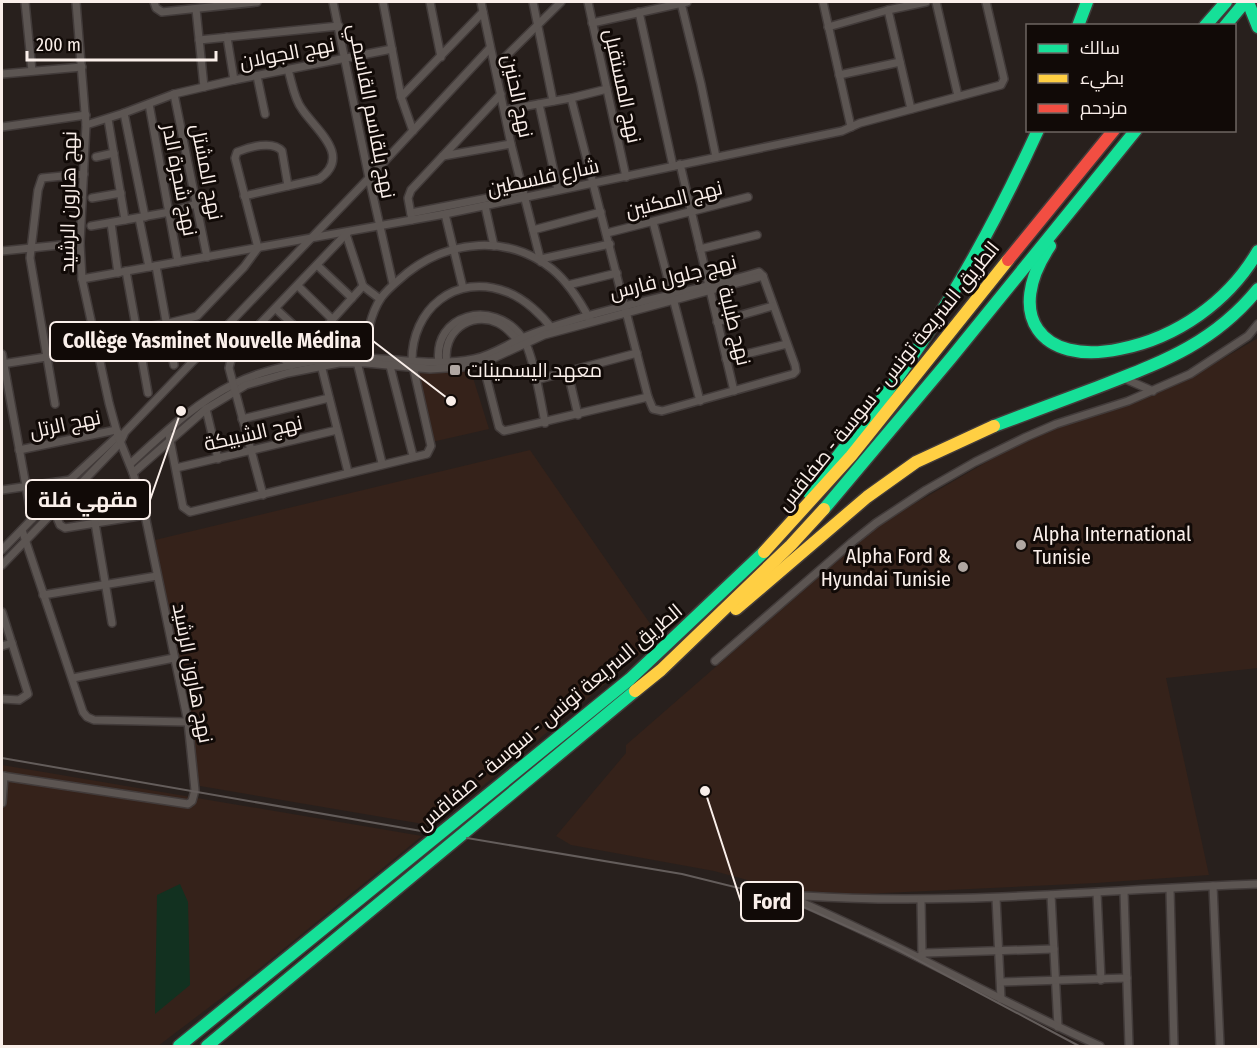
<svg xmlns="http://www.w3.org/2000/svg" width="1260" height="1048" viewBox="0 0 1260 1048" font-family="'Fira Sans Condensed',Cairo,sans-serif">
<rect width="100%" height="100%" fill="#28201d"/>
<!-- built -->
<g fill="#35221a">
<path d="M1258 338V668L1166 678 1209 875 1096 883 863 894 784 890 714 871 571 845 556 836 626 753V745L881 523 1009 449 1056 427 1102 412 1190 378Z"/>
<path d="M470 368 489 429 432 442 413 373H450Z"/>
<path d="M530 450 660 638 435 826 200 786 155 540Z"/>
<path d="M2 765 422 836 249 977 158 1046H2Z"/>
</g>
<!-- green -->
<path fill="#123120" d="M180 884 188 902 190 985 155 1014 157 895Z"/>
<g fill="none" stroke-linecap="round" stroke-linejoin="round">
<!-- street casing -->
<g stroke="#423b3a" stroke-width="10">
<g id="street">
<path d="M25 2 32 71"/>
<path d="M154 2 156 8 162 12 257 2"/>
<path d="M333 2 369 178 393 284"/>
<path d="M383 2 401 97 413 131"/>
<path d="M430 2 441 57"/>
<path d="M481 2 511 144 541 262"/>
<path d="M533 2 553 101"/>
<path d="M588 2 626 177"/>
<path d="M823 2 851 127"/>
<path d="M936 2 958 96"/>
<path d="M681 3 701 84 716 157"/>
<path d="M196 9 204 87"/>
<path d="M888 10 911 109"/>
<path d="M639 12 673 166"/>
<path d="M592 23 687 2"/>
<path d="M828 27 888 10 926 2"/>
<path d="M227 37 234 80"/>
<path d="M199 40 339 26"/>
<path d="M496 66 561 2"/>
<path d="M2 74 82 67"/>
<path d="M839 75 900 62"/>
<path d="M257 76 265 114"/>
<path d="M174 94 207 257"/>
<path d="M401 97 483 12"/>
<path d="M571 98 648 397 653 409 662 411 793 374 796 371 795 365 763 276"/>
<path d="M149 104 178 262"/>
<path d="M539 104 558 190"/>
<path d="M505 110 571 98 607 89"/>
<path d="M124 113 145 217"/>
<path d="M108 119 125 220"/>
<path d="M86 125 124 113 174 94 234 80 392 49"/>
<path d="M2 127 86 115"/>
<path d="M443 156 511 144"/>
<path d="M96 157 114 153"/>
<path d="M680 164 734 391"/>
<path d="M244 196 319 179C353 156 315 129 302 109 294 99 292 82 288 70"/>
<path d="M92 198 121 193"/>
<path d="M485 206 494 246"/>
<path d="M411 213 523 191"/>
<path d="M445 214 463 288"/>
<path d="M139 218 149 267"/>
<path d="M412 220 408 198 411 190 501 94"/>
<path d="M653 222 700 401"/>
<path d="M111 223 118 273"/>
<path d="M91 226 170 212 196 204"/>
<path d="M533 230 601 212"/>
<path d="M607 233 748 197"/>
<path d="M346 234 363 286 380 299"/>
<path d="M700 249 757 235"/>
<path d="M2 251 80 243"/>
<path d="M541 259 610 244"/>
<path d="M156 266 174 365"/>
<path d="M318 266 352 298"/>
<path d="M126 271 148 393"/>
<path d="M82 279 445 214 842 131 860 123 1001 85 1004 79 986 2"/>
<path d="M568 285 617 273"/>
<path d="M298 286 332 319"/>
<path d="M276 309 312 342 321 365 348 472"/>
<path d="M717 322 773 306"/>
<path d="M254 330 291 366"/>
<path d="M94 335 165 324 197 316 244 267 258 248 235 158 237 152C249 147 273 140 282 151L288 186"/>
<path d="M2 354 32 519"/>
<path d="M726 359 787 344"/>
<path d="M366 360C366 339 369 316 381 298 388 288 398 281 407 273 449 240 508 234 552 269 568 282 580 301 590 320"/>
<path d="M482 360 499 427 504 431 648 397"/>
<path d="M357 362 382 463"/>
<path d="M289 363 312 342 363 286"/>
<path d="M439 363C432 314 493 298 522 337 533 351 541 403 545 423"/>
<path d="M447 363C441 333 470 310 498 323 507 327 513 335 519 342"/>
<path d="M2 364 97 349"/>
<path d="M390 366 413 456"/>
<path d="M568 373 578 415"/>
<path d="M1123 378 1153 391"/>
<path d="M536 380 637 353"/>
<path d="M55 404 30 258 38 190 42 178 84 174"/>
<path d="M206 409 218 459"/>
<path d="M242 419 329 398"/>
<path d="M169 435 183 507 190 512 427 454 431 446 412 362C411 309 456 272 507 292 525 299 542 315 553 330"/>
<path d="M19 450 116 430"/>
<path d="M130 464C162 435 195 403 234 384 266 368 321 357 357 358 397 358 434 367 474 359 490 356 505 346 520 339 535 332 551 327 567 322 630 302 696 291 759 272L763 276"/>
<path d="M176 468 337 430"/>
<path d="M133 473 206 409 246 385 288 373 339 363H366L430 369 462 367 483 363 544 335 763 276"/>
<path d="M2 490 70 480"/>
<path d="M263 495 229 368 233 352 348 232"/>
<path d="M52 506 60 525 65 528 145 515"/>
<path d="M95 523 112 623"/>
<path d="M22 530 83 712 87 717 94 720 188 722"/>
<path d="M2 550 70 480 120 434"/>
<path d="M2 565 120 443 125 432 369 178 490 48"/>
<path d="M43 595 157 576"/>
<path d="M2 612 28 694 19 700 2 699"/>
<path d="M2 646 12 643"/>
<path d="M715 661 851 543 876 523 926 490 975 462 1026 437 1056 424 1128 401 1190 374 1248 336 1258 324"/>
<path d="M73 678 174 658"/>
<path d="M2 776 188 804 192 801 195 790 188 722 145 515 133 473 118 436 109 403 82 279 80 243 86 125 76 2"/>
<path d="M2 803 4 776"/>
<path d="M1213 886 1220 1046"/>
<path d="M1170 889 1174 1046"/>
<path d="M1124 892 1129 1046"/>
<path d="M1097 893 1101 980"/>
<path d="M1051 895 1058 1027"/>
<path d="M996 898 1001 999"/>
<path d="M796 900 804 896C956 906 1107 889 1258 884"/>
<path d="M796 900C899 944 997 1000 1100 1046"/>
<path d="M921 900 922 954"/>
<path d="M919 957 925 953 1054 949"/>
<path d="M1001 982 1127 978"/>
</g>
</g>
<!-- fast casing -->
<g stroke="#423b3a" stroke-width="15">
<g id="fast">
<path d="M1248 2 1258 27"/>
<path d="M1078 26 1087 2"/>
<path d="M1205 26 1226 2"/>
<path d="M1225 26 1245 2"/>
<path d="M1050 246C1004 314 1040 366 1120 349 1177 338 1229 301 1258 251"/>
<path d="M994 426C1029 413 1064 400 1098 387 1162 362 1213 344 1258 289"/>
<path d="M809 493C850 440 893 388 929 331 971 267 1006 200 1038 130"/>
<path d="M824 509 951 358 1136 130"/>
<path d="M179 1046 630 679 764 552"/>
<path d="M207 1046 635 691"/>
</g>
</g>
<!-- slow casing -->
<g stroke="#423b3a" stroke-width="15">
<g id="slow">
<path d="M764 552 851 456 1008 260"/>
<path d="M736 609 867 497 916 462 994 426"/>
<path d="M635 691 661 670 791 545 824 509"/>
</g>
</g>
<!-- jam casing -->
<g stroke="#423b3a" stroke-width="15">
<path id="jam" d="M1008 260 1114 130"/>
</g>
<!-- street -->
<use href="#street" stroke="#5c5552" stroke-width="7"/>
<!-- fast -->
<use href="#fast" stroke="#16e098" stroke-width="12"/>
<!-- slow -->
<use href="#slow" stroke="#ffcf43" stroke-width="12"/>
<!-- jam -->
<use href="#jam" stroke="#f24e42" stroke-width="12"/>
<!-- rail -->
<g stroke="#645d5b" stroke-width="2">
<path d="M2 758 427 832"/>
<path d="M467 838 682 874 767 895 806 908 895 948 1079 1046"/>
</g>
</g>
<!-- markers -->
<g fill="#b0a7a2" stroke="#110a07" stroke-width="2">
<rect x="449" y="364" width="12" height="12" rx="3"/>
<circle cx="1021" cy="545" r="6"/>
<circle cx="963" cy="567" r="6"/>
</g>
<g text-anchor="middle" stroke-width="6" stroke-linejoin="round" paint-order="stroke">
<!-- street labels -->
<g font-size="20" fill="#faefea" stroke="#110a07">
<text transform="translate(287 53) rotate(-11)" y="7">نهج الجولان</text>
<text transform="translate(623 86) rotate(78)" y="7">نهج المستقبل</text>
<text transform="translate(518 96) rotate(78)" y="7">نهج الحنين</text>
<text transform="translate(372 111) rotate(79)" y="7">نهج بلقاسم القاسمي</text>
<text transform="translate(207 172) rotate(79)" y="7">نهج المشتل</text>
<text transform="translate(543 177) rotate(-12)" y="7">شارع فلسطين</text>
<text transform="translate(180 180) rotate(79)" y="7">نهج شجرة الدر</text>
<text transform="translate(674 199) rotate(-14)" y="7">نهج المكنين</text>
<text transform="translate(68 202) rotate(-89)" y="7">نهج هارون الرشيد</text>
<text transform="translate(673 277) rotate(-14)" y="7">نهج جلول فارس</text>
<text transform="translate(735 326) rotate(76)" y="7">نهج طبلبة</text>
<text transform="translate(888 376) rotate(-51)" y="7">الطريق السريعة تونس - سوسة - صفاقس</text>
<text transform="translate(65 424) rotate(-12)" y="7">نهج الرتل</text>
<text transform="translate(253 433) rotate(-13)" y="7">نهج الشبيكة</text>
<text transform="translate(193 673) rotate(79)" y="7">نهج هارون الرشيد</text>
<text transform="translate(549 717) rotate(-40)" y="7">الطريق السريعة تونس - سوسة - صفاقس</text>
</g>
<!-- poi labels -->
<g font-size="20" fill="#faefea" stroke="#110a07" text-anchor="start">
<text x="467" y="377">معهد اليسمينات</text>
<text x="1033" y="541">Alpha International<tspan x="1033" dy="23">Tunisie</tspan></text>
<text x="951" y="563" text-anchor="end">Alpha Ford &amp;<tspan x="951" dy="23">Hyundai Tunisie</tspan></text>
</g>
</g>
<!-- callouts -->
<path fill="none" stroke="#faefea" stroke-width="2" d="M451 401L373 341M181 411L150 500M705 791L741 902"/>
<g fill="#faefea" stroke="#110a07" stroke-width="2">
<circle cx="451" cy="401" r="6"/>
<circle cx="181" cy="411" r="6"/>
<circle cx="705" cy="791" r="6"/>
</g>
<g fill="#110a07" stroke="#faefea" stroke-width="2">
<rect x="50" y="322" width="323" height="39" rx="6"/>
<rect x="26" y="480" width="124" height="39" rx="6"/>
<rect x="741" y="882" width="62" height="39" rx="6"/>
</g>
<g font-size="21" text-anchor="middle" font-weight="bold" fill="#faefea">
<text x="212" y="348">Collège Yasminet Nouvelle Médina</text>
<text x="88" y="507">مقهي فلة</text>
<text x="772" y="909">Ford</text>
</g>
<!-- border -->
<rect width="1260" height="1048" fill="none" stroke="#faefea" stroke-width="6"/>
<!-- legend -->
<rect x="1026" y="24" width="210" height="108" fill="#110a07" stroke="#6e6662" stroke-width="1.5"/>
<rect x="1038" y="44" width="30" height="9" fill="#16e098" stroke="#6e6662" stroke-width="1.5"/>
<text x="1080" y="54" font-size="18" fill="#faefea">سالك</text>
<rect x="1038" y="74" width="30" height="9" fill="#ffcf43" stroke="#6e6662" stroke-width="1.5"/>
<text x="1080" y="84" font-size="18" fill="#faefea">بطيء</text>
<rect x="1038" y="104" width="30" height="9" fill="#f24e42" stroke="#6e6662" stroke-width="1.5"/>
<text x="1080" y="114" font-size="18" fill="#faefea">مزدحم</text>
<!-- scale -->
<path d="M27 51v9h189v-9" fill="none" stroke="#faefea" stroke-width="3"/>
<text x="36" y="51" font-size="18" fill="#faefea" stroke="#110a07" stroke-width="4.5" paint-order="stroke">200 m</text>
</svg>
